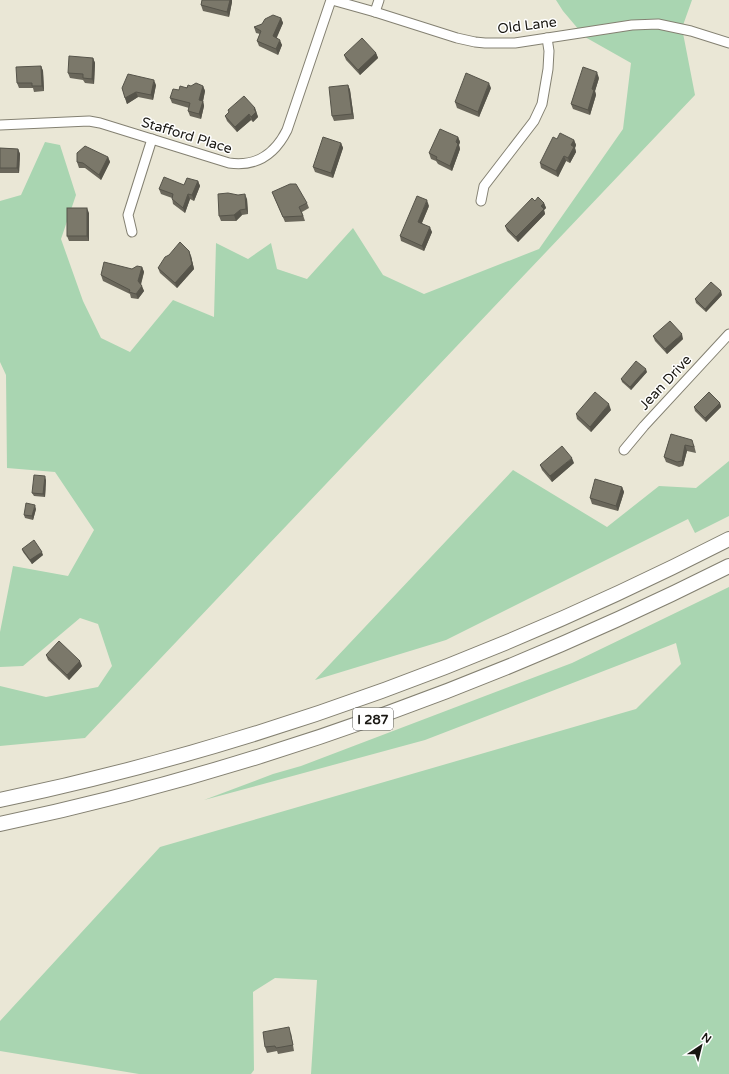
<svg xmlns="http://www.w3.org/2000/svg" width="729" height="1074" viewBox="0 0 729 1074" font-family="'Varela Round',sans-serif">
<rect width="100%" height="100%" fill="#eae7d6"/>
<!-- green -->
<g fill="#a9d5b1">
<path d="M556 0H692L682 28 695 95 85 738 0 746V686L46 697 98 687 112 666 98 624 80 618 23 666 0 667V632L13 566 68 576 94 530 55 472 7 468 6 375 0 362V201L21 195 45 142 60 145 76 195 61 239 83 301 101 338 130 352 173 300 214 317 216 243 248 259 271 243 277 269 307 279 353 228 383 275 424 294 539 249 623 129 631 63 585 37 563 11Z"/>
<path d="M729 461V516L695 533 688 519 446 640 315 680 513 470 607 527 659 486 696 488Z"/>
<path d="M729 587V1074H311L317 980 275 978 253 992 254 1070 251 1074H139L0 1051V1021L160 847 636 709 681 664 676 643 425 740 204 800 273 774 301 766 572 663Z"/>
</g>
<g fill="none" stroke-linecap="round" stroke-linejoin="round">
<!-- minor casing -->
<g stroke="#848172" stroke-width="11">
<g id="minor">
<path d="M332 0 375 12 457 38 475 42 485 43H515L632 25 658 24 691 31 729 43"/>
<path d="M375 12 379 0"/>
<path d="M0 125 89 121 100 123 229 163C257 167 275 154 287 130L331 0"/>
<path d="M481 201 484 186 534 121 542 104 548 69 549 51 547 38"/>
<path d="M132 232 128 215 152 139"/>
<path d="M624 450 644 426 729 334"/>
</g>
</g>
<!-- highway casing -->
<g stroke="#848172" stroke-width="16">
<g id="highway">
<path d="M0 800C253 747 499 657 729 539"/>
<path d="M0 824C256 770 496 683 729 566"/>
</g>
</g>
<!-- minor -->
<use href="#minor" stroke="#fff" stroke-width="9"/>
<!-- highway -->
<use href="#highway" stroke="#fff" stroke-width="14"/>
</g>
<!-- wall -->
<g fill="#6a675b">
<path d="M202 0H232V2L229 17 203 11 201 5Z"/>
<path d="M281 18 283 23 276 38 282 45 278 55 259 46 257 41 260 34 256 33 254 27Z"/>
<path d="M376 53 378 58 360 75 346 60 344 55Z"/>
<path d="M93 58 95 63 94 84 85 83 83 80 70 78 68 73Z"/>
<path d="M41 66 43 71 44 91 34 92 33 88H19L17 83Z"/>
<path d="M599 78 595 91 596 95 590 115 573 109 571 104Z"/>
<path d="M156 85 153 100 138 97 127 104 122 88Z"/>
<path d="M348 85 350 90 354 119 334 121 332 116Z"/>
<path d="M191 86H203L205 91 203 101 204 106 201 119 190 116 188 111 189 108 172 103 170 98 179 90Z"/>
<path d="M491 88 479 117 457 108 455 102Z"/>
<path d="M255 108 258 117 253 122 251 120 237 132 227 121 225 116 229 112 228 110Z"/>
<path d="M458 137 460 142 459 145 460 149 452 171 438 164 436 161 431 159 429 153Z"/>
<path d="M557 139 574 140 576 145 575 148 576 152 570 163 566 161 558 177 541 168 540 163Z"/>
<path d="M341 143 343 148 333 178 315 172 313 167Z"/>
<path d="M0 148 18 149 20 154 19 173H0Z"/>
<path d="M108 157 110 162 101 180 85 168H79L77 162Z"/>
<path d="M198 181 200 186 194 201 190 199 185 213 173 204 172 198 161 194 159 189 184 185Z"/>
<path d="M272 192 307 203 309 208 302 212 305 221 285 222Z"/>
<path d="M247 199 248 214 242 215 236 221H221L219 216Z"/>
<path d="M535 201 544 203 546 208 544 210 545 214 518 242 507 231 505 226Z"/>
<path d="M429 206 422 223 432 232 424 251 401 241 400 236Z"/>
<path d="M89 213V241H69L67 236Z"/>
<path d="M169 255 191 256 194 269 177 288 160 273 158 268Z"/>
<path d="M142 267 144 272 141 285 144 291 138 299 131 298 130 294 103 281 101 275Z"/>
<path d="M722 295 706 312 696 303 695 299Z"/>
<path d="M653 336 683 339 667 354 655 341Z"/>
<path d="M647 372 631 390 622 382 621 379Z"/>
<path d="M720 403 721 407 706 422 695 411 694 407Z"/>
<path d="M611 410 591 432 577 419 576 414Z"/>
<path d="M671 434 694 445 696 453 687 451 683 466 679 467 666 462 664 457Z"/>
<path d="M574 463 552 482 542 470 540 465Z"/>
<path d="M46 480 45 497 34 496 32 493Z"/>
<path d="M622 487 624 492 618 511 592 504 590 498Z"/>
<path d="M36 509 33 520 25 518 24 515Z"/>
<path d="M22 549 43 555 32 564 23 552Z"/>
<path d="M46 655 82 666 69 680 48 660Z"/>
<path d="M291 1033 294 1051 278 1054 277 1051 267 1053 265 1047Z"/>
</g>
<!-- shaded-wall -->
<g fill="#56544a">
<path d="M230 0H232V2L229 17 227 12Z"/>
<path d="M281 18 283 23 275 42 273 36Z"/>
<path d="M280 40 282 45 278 55 276 49Z"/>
<path d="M376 53 378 58 360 75 358 70Z"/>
<path d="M93 58 95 63 94 84 92 79Z"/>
<path d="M41 66 43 71 44 91 42 86Z"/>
<path d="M597 72 599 78 595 91 596 95 590 115 588 110 592 89Z"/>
<path d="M154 80 156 85 153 100 151 95Z"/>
<path d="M489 83 491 88 479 117 478 112Z"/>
<path d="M348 85 350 90 354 119 352 114Z"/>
<path d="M203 86 205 91 203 101 204 106 201 119 199 114V100Z"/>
<path d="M136 92 138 97 127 104 125 98Z"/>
<path d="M255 108 258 117 253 122 251 117 254 109Z"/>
<path d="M249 114 251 120 237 132 235 127Z"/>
<path d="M458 137 460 142 459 145 460 149 452 171 450 166 456 142Z"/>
<path d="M574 140 576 145 575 148 576 152 570 163 568 158 571 145Z"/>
<path d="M341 143 343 148 333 178 331 173Z"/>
<path d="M18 149 20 154 19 173 17 168Z"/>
<path d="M564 156 566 161 558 177 556 171Z"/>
<path d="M108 157 110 162 101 180 99 175Z"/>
<path d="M198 181 200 186 194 201 192 195Z"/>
<path d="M188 194 190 199 185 213 183 208Z"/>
<path d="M245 194 247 199 248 214 246 209Z"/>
<path d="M427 200 429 206 420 227 418 222Z"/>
<path d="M544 203 546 208 544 210 545 214 518 242 516 237Z"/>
<path d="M87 208 89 213V241L87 236Z"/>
<path d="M240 210 242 215 236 221 234 215Z"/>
<path d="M430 227 432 232 424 251 422 246Z"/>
<path d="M189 251 191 256 194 269 177 288 175 283Z"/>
<path d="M142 267 144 272 140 286 138 281Z"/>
<path d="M142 286 144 291 138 299 136 294Z"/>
<path d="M721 291 722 295 706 312 705 309Z"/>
<path d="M682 334 683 339 667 354 665 349Z"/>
<path d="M646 369 647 372 631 390 630 387Z"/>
<path d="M720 403 721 407 706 422 705 418Z"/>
<path d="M609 404 611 410 591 432 590 427Z"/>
<path d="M685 445 687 451 683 466 682 461Z"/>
<path d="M572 458 574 463 552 482 550 476Z"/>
<path d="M45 476 46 480 45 497 43 494Z"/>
<path d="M622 487 624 492 618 511 616 506Z"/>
<path d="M35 505 36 509 33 520 32 516Z"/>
<path d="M42 552 43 555 32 564 30 560Z"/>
<path d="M80 661 82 666 69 680 67 675Z"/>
</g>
<!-- building -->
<g fill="#7b786a" stroke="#56544a">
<path d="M202 0H230L227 12 201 5Z"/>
<path d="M273 15 281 18 273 36 280 40 276 49 257 41 261 31 254 27 262 24 265 19Z"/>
<path d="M362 38 376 53 358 70 344 55Z"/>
<path d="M69 56 93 58 92 79 83 78V74L68 73Z"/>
<path d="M41 66 42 86H32V83H17L16 67Z"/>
<path d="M583 67 597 72 592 89 594 90 588 110 571 104Z"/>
<path d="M466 73 489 83 478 112 455 102Z"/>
<path d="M128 74 154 80 151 95 136 92 125 98 122 88Z"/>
<path d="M196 83 203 86 199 100 203 101 199 114 188 111 190 103 170 98 173 89 179 90 180 86 187 88 188 85 191 86Z"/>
<path d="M348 85 352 114 332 116 329 87Z"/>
<path d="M244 96 255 108 254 109 256 112 251 117 249 114 235 127 225 116 229 112 228 110Z"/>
<path d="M440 129 458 137 456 142 458 144 450 166 436 159 437 157 429 153Z"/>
<path d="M560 133 574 140 571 145 574 147 568 158 564 156 556 171 540 163 553 137 557 139Z"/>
<path d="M323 137 341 143 331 173 313 167Z"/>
<path d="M85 146 108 157 99 175 83 163 77 162V153Z"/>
<path d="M0 148 18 149 17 168H0Z"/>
<path d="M164 177 184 185 187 178 198 181 192 195 188 194 183 208 172 199 173 194 159 189Z"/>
<path d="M290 184H296L307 203 299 207 303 216 283 217 272 192Z"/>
<path d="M228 193 238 195 245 194 246 209 240 210 234 215 219 216 218 194Z"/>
<path d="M417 196 427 200 418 222 430 227 422 246 400 236Z"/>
<path d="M538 197 544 203 541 206 544 209 516 237 505 226 532 198 535 201Z"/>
<rect x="67" y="208" width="20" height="28"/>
<path d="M180 242 189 251 192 264 175 283 158 268 165 257 169 255Z"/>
<path d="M104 262 132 269 137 266 142 267 138 281 142 286 136 294 129 292 130 290 101 275Z"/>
<path d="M711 282 721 291 705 309 695 299Z"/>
<path d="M670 321 682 334 665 349 653 336Z"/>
<path d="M636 361 646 369 630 387 621 379Z"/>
<path d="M595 392 609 404 590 427 576 414Z"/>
<path d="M709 392 720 403 705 418 694 407Z"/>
<path d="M671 434 692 440 694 447 685 445 682 461 677 462 664 457Z"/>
<path d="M562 446 572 458 550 476 540 465Z"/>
<path d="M34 475 45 476 43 494 32 493Z"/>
<path d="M595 479 622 487 616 506 590 498Z"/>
<path d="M26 503 35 505 32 516 24 515Z"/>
<path d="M34 540 42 552 30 560 22 549Z"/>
<path d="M59 641 80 661 67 675 46 655Z"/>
<path d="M289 1027 293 1045 276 1048 275 1046 265 1047 263 1032Z"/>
</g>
<g text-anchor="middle" stroke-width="3" stroke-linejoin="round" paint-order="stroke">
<!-- shield labels -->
<rect fill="#fff" stroke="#5d5c58" stroke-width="1" x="353" y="708" width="40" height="22" rx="3"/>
<g font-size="13" font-weight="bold" fill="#181611">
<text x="373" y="724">I 287</text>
</g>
<!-- street labels -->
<g font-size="14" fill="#181611" stroke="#fff">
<text transform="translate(527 25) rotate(-7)" y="5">Old Lane</text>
<text transform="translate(187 135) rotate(17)" y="5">Stafford Place</text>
<text transform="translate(665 382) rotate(-47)" y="5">Jean Drive</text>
</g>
</g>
<!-- north arrow -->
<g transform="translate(701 1046) rotate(35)" stroke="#ffffff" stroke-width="3" paint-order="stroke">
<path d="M0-3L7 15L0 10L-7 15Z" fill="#181611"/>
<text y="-6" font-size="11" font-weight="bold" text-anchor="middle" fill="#181611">N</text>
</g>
</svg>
